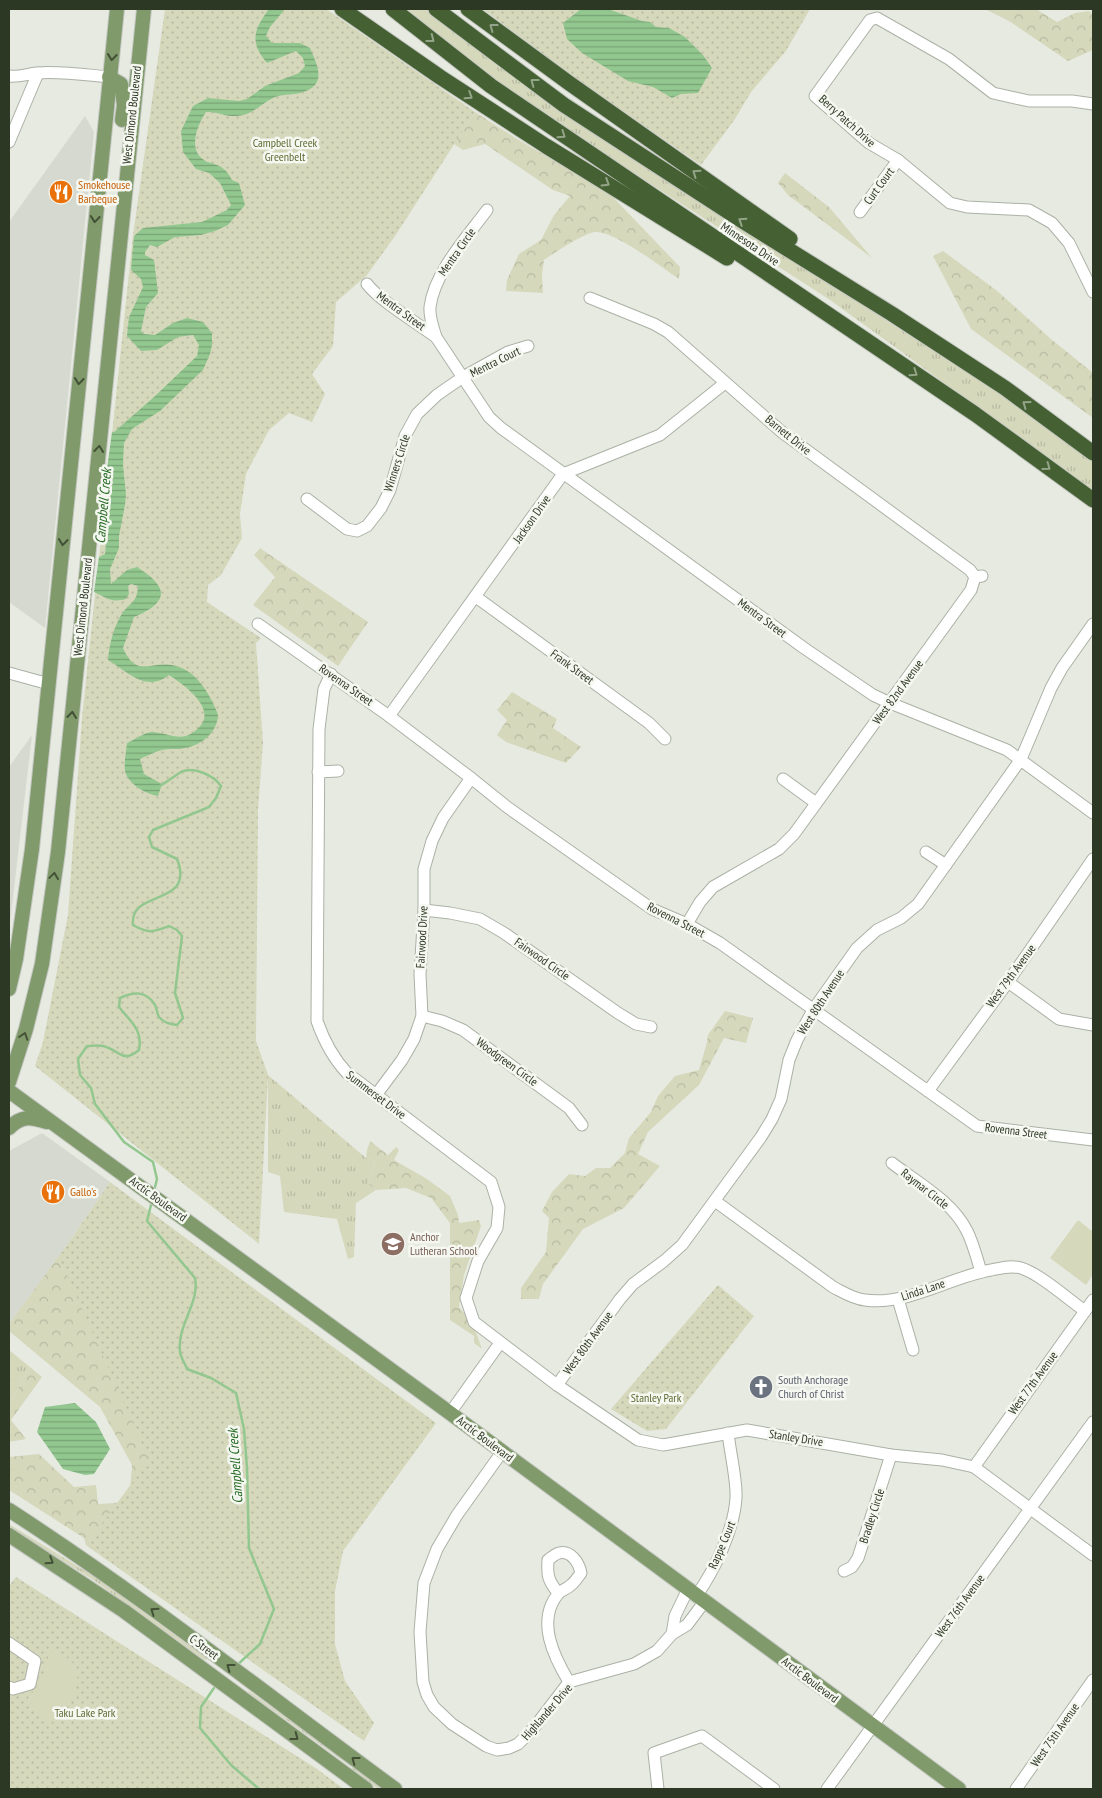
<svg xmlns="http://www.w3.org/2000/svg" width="1102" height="1798" viewBox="0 0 1102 1798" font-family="'PT Sans Narrow',sans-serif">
<defs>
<pattern id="grass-tufts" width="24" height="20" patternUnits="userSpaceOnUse" patternTransform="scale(1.25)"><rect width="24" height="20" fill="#d6d8bc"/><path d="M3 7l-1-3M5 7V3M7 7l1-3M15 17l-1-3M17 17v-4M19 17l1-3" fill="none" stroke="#b8baa1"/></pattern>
<pattern id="forest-crowns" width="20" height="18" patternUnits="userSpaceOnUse" patternTransform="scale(1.25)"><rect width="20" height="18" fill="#d6d8bc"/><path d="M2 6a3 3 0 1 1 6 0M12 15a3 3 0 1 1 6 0" fill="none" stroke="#b8baa1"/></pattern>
<pattern id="park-dots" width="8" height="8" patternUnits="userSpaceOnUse" patternTransform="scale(1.25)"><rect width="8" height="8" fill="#d6d8bc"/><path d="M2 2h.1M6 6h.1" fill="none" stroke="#b8baa1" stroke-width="1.8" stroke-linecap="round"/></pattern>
<pattern id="water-rules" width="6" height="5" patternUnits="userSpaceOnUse" patternTransform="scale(1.25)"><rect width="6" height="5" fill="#92c88f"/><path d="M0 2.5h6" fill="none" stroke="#78a375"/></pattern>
</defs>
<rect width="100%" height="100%" fill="#e7eae1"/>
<!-- built -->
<g fill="#d6d9cf">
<path d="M85 116 94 132 45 628 9 602V222Z"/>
<path d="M32 735 10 923 9 931V767Z"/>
<path d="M42 1133 110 1182 59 1257 9 1324V1151Z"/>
</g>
<!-- grass -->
<g fill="url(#grass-tufts)">
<path d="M407 9H427L467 41 795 262 1001 394 1093 461V491L830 300 566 129 474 65Z"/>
<path d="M268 1075 366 1158 375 1161 368 1184 376 1190 356 1203 354 1257 348 1259 337 1219 284 1212 280 1176 268 1172Z"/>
<path d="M9 1350 30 1367 9 1405Z"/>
<path d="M9 1524 100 1580 208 1659 204 1660 95 1581 9 1527Z"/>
<path d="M249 1691 350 1764V1766L253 1696 248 1692Z"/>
<path d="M354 1767 384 1789H378L351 1769Z"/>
</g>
<!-- forest -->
<g fill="url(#forest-crowns)">
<path d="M985 9H1036L1057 22 1075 13 1089 11 1093 15V50L1068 61 1009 21Z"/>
<path d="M475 112 517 139 609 193 680 267 679 279C661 267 615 231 595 232 584 233 554 253 544 260L542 274 543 293 506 291 507 280 519 254 541 240 554 215 570 196 553 190 485 144 463 150 454 144Z"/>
<path d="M785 173 829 207 872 258 788 195 778 183Z"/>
<path d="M943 251 996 290 1051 339 1093 373V418L971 329 933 256Z"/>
<path d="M260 548 368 622 338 666 253 605 275 577 254 555Z"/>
<path d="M512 692 557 719 553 728 581 747 566 763 506 742 497 735 507 720 497 710Z"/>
<path d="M725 1011 753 1018 746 1043 724 1038 699 1085 648 1132 638 1154 660 1166 624 1208 583 1229 543 1284 539 1299H521V1288L546 1252 549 1218 542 1211 552 1192 569 1174 585 1176 596 1168H610L625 1153 629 1138 651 1112 658 1096 675 1076 699 1070 707 1042 708 1035Z"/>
<path d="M370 1141 388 1155 396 1147 399 1150 394 1160 427 1179 450 1196 458 1215 459 1223 479 1220 481 1226 464 1275 459 1307 473 1324 482 1349 474 1343V1336L450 1320V1223L431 1198 406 1188 376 1190 368 1184 375 1161 366 1158 367 1150Z"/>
<path d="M75 1234 219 1639 86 1545 84 1538 9 1490V1457L39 1454 74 1487 96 1485 98 1504 129 1502 132 1465 100 1407 9 1331V1324Z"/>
<path d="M30 1367 42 1377 11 1420 26 1439 9 1442V1405Z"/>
</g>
<!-- park -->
<g fill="url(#park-dots)">
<path d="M165 9H326L475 112 395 236 367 275 336 302 333 346 312 374 325 394 312 422 289 413 269 430 246 474 240 514 242 538 221 575 208 585 207 602 261 638 256 643 263 743 258 810 256 1041 268 1075 259 1244 35 1066 43 1042 68 915 82 718 133 235Z"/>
<path d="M483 9H810L786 51 751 92 735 119 701 165 575 78Z"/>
<path d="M110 1182 436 1423 343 1551 335 1591V1644L345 1681 374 1723 364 1741 86 1545 149 1460 59 1257Z"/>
<path d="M718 1285 754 1316 666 1429 647 1431 611 1409Z"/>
<path d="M16 1577 317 1769 344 1789H9V1586Z"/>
</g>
<!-- pitch -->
<g fill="#d6d8bc">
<path d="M1078 1220 1093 1232V1274L1086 1285 1050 1258Z"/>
<path d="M50 1651 63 1654 76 1666C77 1671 78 1677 77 1682 76 1697 62 1715 51 1723L43 1719 28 1698 41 1682Z"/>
</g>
<!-- water -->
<g fill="url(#water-rules)">
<path d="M269 9H285L270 27 266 36 272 43H300L310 48C318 67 328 85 300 93 291 95 281 94 273 98 259 105 253 115 236 116 226 117 216 111 206 112 198 124 187 149 204 160 206 162 209 162 211 163 222 166 227 170 232 180L239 183 245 205 228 225 215 231 201 235 175 237 157 247 150 245 145 252V255L154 260 158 293 146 307 141 331 144 334 155 335 173 323 187 318 203 322 212 333V345L210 354 203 370 160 411 132 429 124 443 123 464 126 495 125 505 119 536V548L110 569 111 584 127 570 137 567C169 587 170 602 134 617L123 648C137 680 151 659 176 666 198 672 210 695 218 714 218 732 202 745 185 748 178 750 169 748 162 750 154 752 147 756 140 759L144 774 162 784 158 796C146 794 128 784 125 771 124 763 126 752 127 743 134 740 143 733 151 732 162 732 176 739 186 736 192 734 198 729 201 725 215 707 183 684 169 675 146 693 128 672 108 660 109 645 114 625 123 612 132 601 137 602 138 586L131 584 128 586 129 594 126 599C110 603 108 598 94 592L99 557 105 554 113 471 107 469 112 432H114L154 397 197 356 199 345 193 335 178 337 157 350 141 351 127 336 129 317 143 287 141 279 131 270 134 236 143 228 202 222 227 210 231 205 220 183 209 173 196 169 183 152 181 131 193 106 208 98 239 101 247 99 265 86 299 73 305 66 303 58 296 51 267 63C249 42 254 29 269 9Z"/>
<path d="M581 9H608L642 21 650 22 656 27 669 28 685 37 703 55 712 68 698 93 681 94 672 98 653 87 628 81 582 53 567 39 563 23Z"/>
<path d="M75 1403 96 1422 110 1449 94 1474 85 1475 63 1469 37 1432 45 1407Z"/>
</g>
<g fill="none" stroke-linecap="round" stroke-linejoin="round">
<!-- stream -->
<g stroke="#92c88f" stroke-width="2.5">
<path d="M154 1191 157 1179 153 1162 124 1142 95 1104 91 1088 80 1075 78 1059 87 1046C92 1046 98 1045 103 1046 120 1050 122 1064 139 1050 143 1030 131 1022 119 1007L120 998C133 992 146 990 155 1005 157 1009 157 1014 159 1017 164 1023 170 1024 177 1025L183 1018 175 993 182 936 177 930 169 926C153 932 149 934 133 925 129 888 196 908 177 859L152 847 149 837 153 830 209 807 216 798 221 786C214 776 195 766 181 772 174 776 167 782 160 786"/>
<path d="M152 1201 147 1221 195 1278C200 1303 177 1325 180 1351 180 1357 185 1363 187 1369L211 1378 236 1393 244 1429 247 1468 249 1548 274 1609 260 1644 236 1666"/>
<path d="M216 1685 201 1707 200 1728 231 1765 259 1789"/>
</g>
<!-- minor casing -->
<g stroke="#abb1a5" stroke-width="13">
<g id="minor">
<path d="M9 76C19 77 27 74 37 73 59 71 87 75 109 77"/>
<path d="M1093 104 1072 101H1029L993 93 949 59 877 18 870 20 815 96 869 143 898 160 950 203 967 207 1029 210 1052 223 1069 243 1093 292"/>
<path d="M9 142 38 73"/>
<path d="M487 210C467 237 434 273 430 307 429 317 433 327 436 337L489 417 501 428 804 648 873 695 890 703 1007 750 1093 813"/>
<path d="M860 212 898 160"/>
<path d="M367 284C380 301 417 323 436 337"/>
<path d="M590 298 654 324 668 332 783 433 970 570 975 577 982 576"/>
<path d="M307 499 347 529 357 531 367 526 381 508 390 490 405 436 417 414 437 395 463 377 508 352 528 346"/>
<path d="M476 597 649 723 665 739"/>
<path d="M258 624 389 716 471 778 507 807 652 909 687 924 720 943 977 1126 1093 1140"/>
<path d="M9 673 49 684"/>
<path d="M331 674 324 689 319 729 317 1021C324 1041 332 1057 347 1073L491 1182 499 1207 497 1228 478 1261 466 1298 474 1322 557 1385 638 1440 663 1445 747 1430 891 1455 942 1460 974 1467 1093 1555"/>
<path d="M389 716 563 474 660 435 725 383"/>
<path d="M318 772 338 771"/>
<path d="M783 779 816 803"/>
<path d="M926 852 946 865"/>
<path d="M424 910 450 913 480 919 504 933 618 1013 636 1024 651 1027"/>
<path d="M687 924 700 902 713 887 779 849 794 834 971 590 975 577"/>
<path d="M1008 982 1059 1019 1093 1025"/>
<path d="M422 1016 442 1021 463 1030 569 1108 582 1125"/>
<path d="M928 1091 1008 982 1093 859"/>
<path d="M376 1095 402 1060 414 1039 422 1016 420 974 424 910V869L432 841 443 818 471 778"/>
<path d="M892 1163C918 1183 952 1201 967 1231 973 1243 977 1258 981 1272"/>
<path d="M715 1201 833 1287C843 1292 853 1299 865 1300 908 1306 949 1277 991 1270 1001 1268 1011 1265 1021 1268 1040 1274 1068 1299 1085 1311"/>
<path d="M898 1299 913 1350"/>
<path d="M557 1385 620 1299 633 1284 664 1261 682 1245 761 1137 772 1119 781 1099 789 1060 797 1040 813 1010 857 948 877 930 901 918 918 904 1021 759 1051 688 1062 668 1093 624"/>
<path d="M450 1413 500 1343"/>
<path d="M502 1452 457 1515 437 1549 424 1583 420 1632 423 1682 427 1695 434 1707 452 1724 486 1746 497 1750 509 1748 518 1744 533 1729 569 1682 634 1664 657 1651 672 1634 687 1625 705 1601"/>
<path d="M974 1467 1093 1300"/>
<path d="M844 1571 852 1567 858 1558 891 1455"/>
<path d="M558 1593C548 1580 547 1576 548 1560 551 1558 555 1554 559 1553 571 1550 579 1563 581 1573 578 1577 575 1582 571 1585 567 1589 561 1590 558 1594 536 1621 554 1657 569 1682"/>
<path d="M697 1595C715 1569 734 1530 736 1498 737 1480 730 1452 728 1433"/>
<path d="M672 1634 675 1616 688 1589"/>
<path d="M9 1643 35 1661 30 1684 13 1689 9 1687"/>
<path d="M658 1789 654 1753 702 1736 774 1789"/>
<path d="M827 1789 1093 1422"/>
<path d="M1016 1789 1093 1680"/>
</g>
</g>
<!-- major casing -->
<g stroke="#c4c7c2" stroke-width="16">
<g id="major">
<path d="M109 77 121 84 124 105 122 120"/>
<path d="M9 989 16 959 32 849 117 9"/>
<path d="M9 1082 26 1029 42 964 58 852 144 9"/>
<path d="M9 1091 450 1413 959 1789"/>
<path d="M9 1128C22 1115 31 1117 47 1122"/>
<path d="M9 1510C142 1596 267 1695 395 1789"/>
<path d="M9 1535 124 1611 366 1789"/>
</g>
</g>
<!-- highway casing -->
<g stroke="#c4c7c2" stroke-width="17">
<g id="highway">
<path d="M342 9 440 77 546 146 727 258"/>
<path d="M393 9 491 86 975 414 1093 500"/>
<path d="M436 9 564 105 744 222 892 314 1005 388 1093 453"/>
<path d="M468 9 569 83 790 239"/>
</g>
</g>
<!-- minor -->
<use href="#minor" stroke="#fff" stroke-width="11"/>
<!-- major -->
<use href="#major" stroke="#809a6b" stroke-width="14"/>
<!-- highway -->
<use href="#highway" stroke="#456133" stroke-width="15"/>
</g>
<!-- one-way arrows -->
<defs><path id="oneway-chevron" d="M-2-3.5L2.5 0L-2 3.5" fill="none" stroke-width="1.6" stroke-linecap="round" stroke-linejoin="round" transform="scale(1.25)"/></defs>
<g stroke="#94a488">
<use href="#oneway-chevron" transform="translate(493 27) rotate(-143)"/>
<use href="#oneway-chevron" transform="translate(431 39) rotate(38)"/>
<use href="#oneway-chevron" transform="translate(534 82) rotate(-143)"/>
<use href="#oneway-chevron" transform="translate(469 96) rotate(33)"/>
<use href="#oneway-chevron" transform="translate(562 135) rotate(35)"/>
<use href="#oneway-chevron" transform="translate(696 173) rotate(-145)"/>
<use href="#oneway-chevron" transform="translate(606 183) rotate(32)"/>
<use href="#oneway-chevron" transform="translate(742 221) rotate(-147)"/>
<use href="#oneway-chevron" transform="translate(914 373) rotate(34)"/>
<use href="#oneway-chevron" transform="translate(1026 404) rotate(-144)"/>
<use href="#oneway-chevron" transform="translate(1047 467) rotate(36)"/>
</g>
<g stroke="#425036">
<use href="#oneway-chevron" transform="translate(112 57) rotate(96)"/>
<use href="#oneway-chevron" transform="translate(95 219) rotate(96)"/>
<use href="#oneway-chevron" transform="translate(79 381) rotate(96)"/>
<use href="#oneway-chevron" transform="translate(99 449) rotate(-84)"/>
<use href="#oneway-chevron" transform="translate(63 542) rotate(96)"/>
<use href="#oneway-chevron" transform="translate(72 715) rotate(-84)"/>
<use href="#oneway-chevron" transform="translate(54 876) rotate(-82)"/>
<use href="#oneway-chevron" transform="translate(24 1036) rotate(-72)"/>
<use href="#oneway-chevron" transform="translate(50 1561) rotate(33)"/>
<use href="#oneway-chevron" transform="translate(154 1611) rotate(-145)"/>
<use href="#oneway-chevron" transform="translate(230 1667) rotate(-143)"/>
<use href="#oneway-chevron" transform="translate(295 1737) rotate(37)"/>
<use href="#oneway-chevron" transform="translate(355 1760) rotate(-143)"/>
</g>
<!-- icons -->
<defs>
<g id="restaurant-disc" transform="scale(1.25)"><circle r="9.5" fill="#e8710a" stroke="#f5f7f1"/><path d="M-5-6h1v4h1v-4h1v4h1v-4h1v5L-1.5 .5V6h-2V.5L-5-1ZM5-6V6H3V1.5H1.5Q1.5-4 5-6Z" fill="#fff"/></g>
<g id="school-disc" transform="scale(1.25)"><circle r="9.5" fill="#8d6e63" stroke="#f5f7f1"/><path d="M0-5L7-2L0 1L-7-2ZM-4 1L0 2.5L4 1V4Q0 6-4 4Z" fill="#fff"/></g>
<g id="church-disc" transform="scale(1.25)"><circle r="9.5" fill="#6b7280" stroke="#f5f7f1"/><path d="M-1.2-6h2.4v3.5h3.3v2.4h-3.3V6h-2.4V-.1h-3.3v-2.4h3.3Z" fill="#fff"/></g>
</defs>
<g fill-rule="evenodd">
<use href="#restaurant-disc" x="61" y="192"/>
<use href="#restaurant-disc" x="53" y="1192"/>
<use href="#school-disc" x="393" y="1244"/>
<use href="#church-disc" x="761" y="1387"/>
</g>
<g text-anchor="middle" stroke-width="5" stroke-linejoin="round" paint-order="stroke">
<!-- street labels -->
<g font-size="12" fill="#2d3824" stroke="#f5f7f1">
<text transform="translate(132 115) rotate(-84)" y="4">West Dimond Boulevard</text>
<text transform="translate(847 121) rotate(42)" y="4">Berry Patch Drive</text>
<text transform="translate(879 186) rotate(-54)" y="4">Curt Court</text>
<text transform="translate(750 244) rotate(34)" y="4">Minnesota Drive</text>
<text transform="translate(457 252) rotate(-55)" y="4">Mentra Circle</text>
<text transform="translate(401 311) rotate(36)" y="4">Mentra Street</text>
<text transform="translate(495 362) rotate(-26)" y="4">Mentra Court</text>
<text transform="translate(788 435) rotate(39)" y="4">Barnett Drive</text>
<text transform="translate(397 463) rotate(-72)" y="4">Winners Circle</text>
<text transform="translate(532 519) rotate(-55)" y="4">Jackson Drive</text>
<text transform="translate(83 607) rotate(-84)" y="4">West Dimond Boulevard</text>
<text transform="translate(762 618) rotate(36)" y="4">Mentra Street</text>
<text transform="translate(572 667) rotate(36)" y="4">Frank Street</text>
<text transform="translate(346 685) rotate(35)" y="4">Rovenna Street</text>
<text transform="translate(898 692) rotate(-54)" y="4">West 82nd Avenue</text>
<text transform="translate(676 920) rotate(27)" y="4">Rovenna Street</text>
<text transform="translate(422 937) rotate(-87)" y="4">Fairwood Drive</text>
<text transform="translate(542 959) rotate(35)" y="4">Fairwood Circle</text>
<text transform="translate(1011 976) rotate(-54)" y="4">West 79th Avenue</text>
<text transform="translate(821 1002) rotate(-57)" y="4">West 80th Avenue</text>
<text transform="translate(507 1062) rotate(36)" y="4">Woodgreen Circle</text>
<text transform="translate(376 1095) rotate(37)" y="4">Summerset Drive</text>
<text transform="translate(1016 1131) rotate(7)" y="4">Rovenna Street</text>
<text transform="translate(925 1189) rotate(38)" y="4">Raymar Circle</text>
<text transform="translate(158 1199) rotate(36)" y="4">Arctic Boulevard</text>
<text transform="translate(923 1290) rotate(-18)" y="4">Linda Lane</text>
<text transform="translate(588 1343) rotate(-54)" y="4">West 80th Avenue</text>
<text transform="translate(1033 1383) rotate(-54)" y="4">West 77th Avenue</text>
<text transform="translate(796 1438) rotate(9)" y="4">Stanley Drive</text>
<text transform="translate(485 1439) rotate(37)" y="4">Arctic Boulevard</text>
<text transform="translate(872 1516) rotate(-72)" y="4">Bradley Circle</text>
<text transform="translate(722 1545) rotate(-67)" y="4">Rappe Court</text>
<text transform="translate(960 1606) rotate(-54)" y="4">West 76th Avenue</text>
<text transform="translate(204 1647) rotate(37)" y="4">C Street</text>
<text transform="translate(810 1680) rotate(37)" y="4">Arctic Boulevard</text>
<text transform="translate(547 1712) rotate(-49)" y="4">Highlander Drive</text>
<text transform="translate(1055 1735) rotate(-55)" y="4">West 75th Avenue</text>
</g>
<!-- park labels -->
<g font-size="12" fill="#5f6a33" stroke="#f5f7f1">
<text x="285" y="147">Campbell Creek<tspan x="285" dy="14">Greenbelt</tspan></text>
<text x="656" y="1402">Stanley Park</text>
<text x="85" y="1717">Taku Lake Park</text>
</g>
<!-- food labels -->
<g font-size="12" fill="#c56008" stroke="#f5f7f1" text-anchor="start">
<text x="78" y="189">Smokehouse<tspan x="78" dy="14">Barbeque</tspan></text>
<text x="70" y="1196">Gallo's</text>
</g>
<!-- education labels -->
<g font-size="12" fill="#785e54" stroke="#f5f7f1" text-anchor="start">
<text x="410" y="1241">Anchor<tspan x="410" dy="14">Lutheran School</tspan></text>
</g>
<!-- worship labels -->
<g font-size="12" fill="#5b616d" stroke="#f5f7f1" text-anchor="start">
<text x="778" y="1384">South Anchorage<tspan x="778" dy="14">Church of Christ</tspan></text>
</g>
<!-- water labels -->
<g font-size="14" font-style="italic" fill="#276c25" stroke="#f5f7f1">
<text transform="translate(103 506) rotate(-85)" y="5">Campbell Creek</text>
<text transform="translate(235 1466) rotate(-94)" y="5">Campbell Creek</text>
</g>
</g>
<!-- border -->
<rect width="1102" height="1798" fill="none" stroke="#2d3824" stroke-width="20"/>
</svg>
